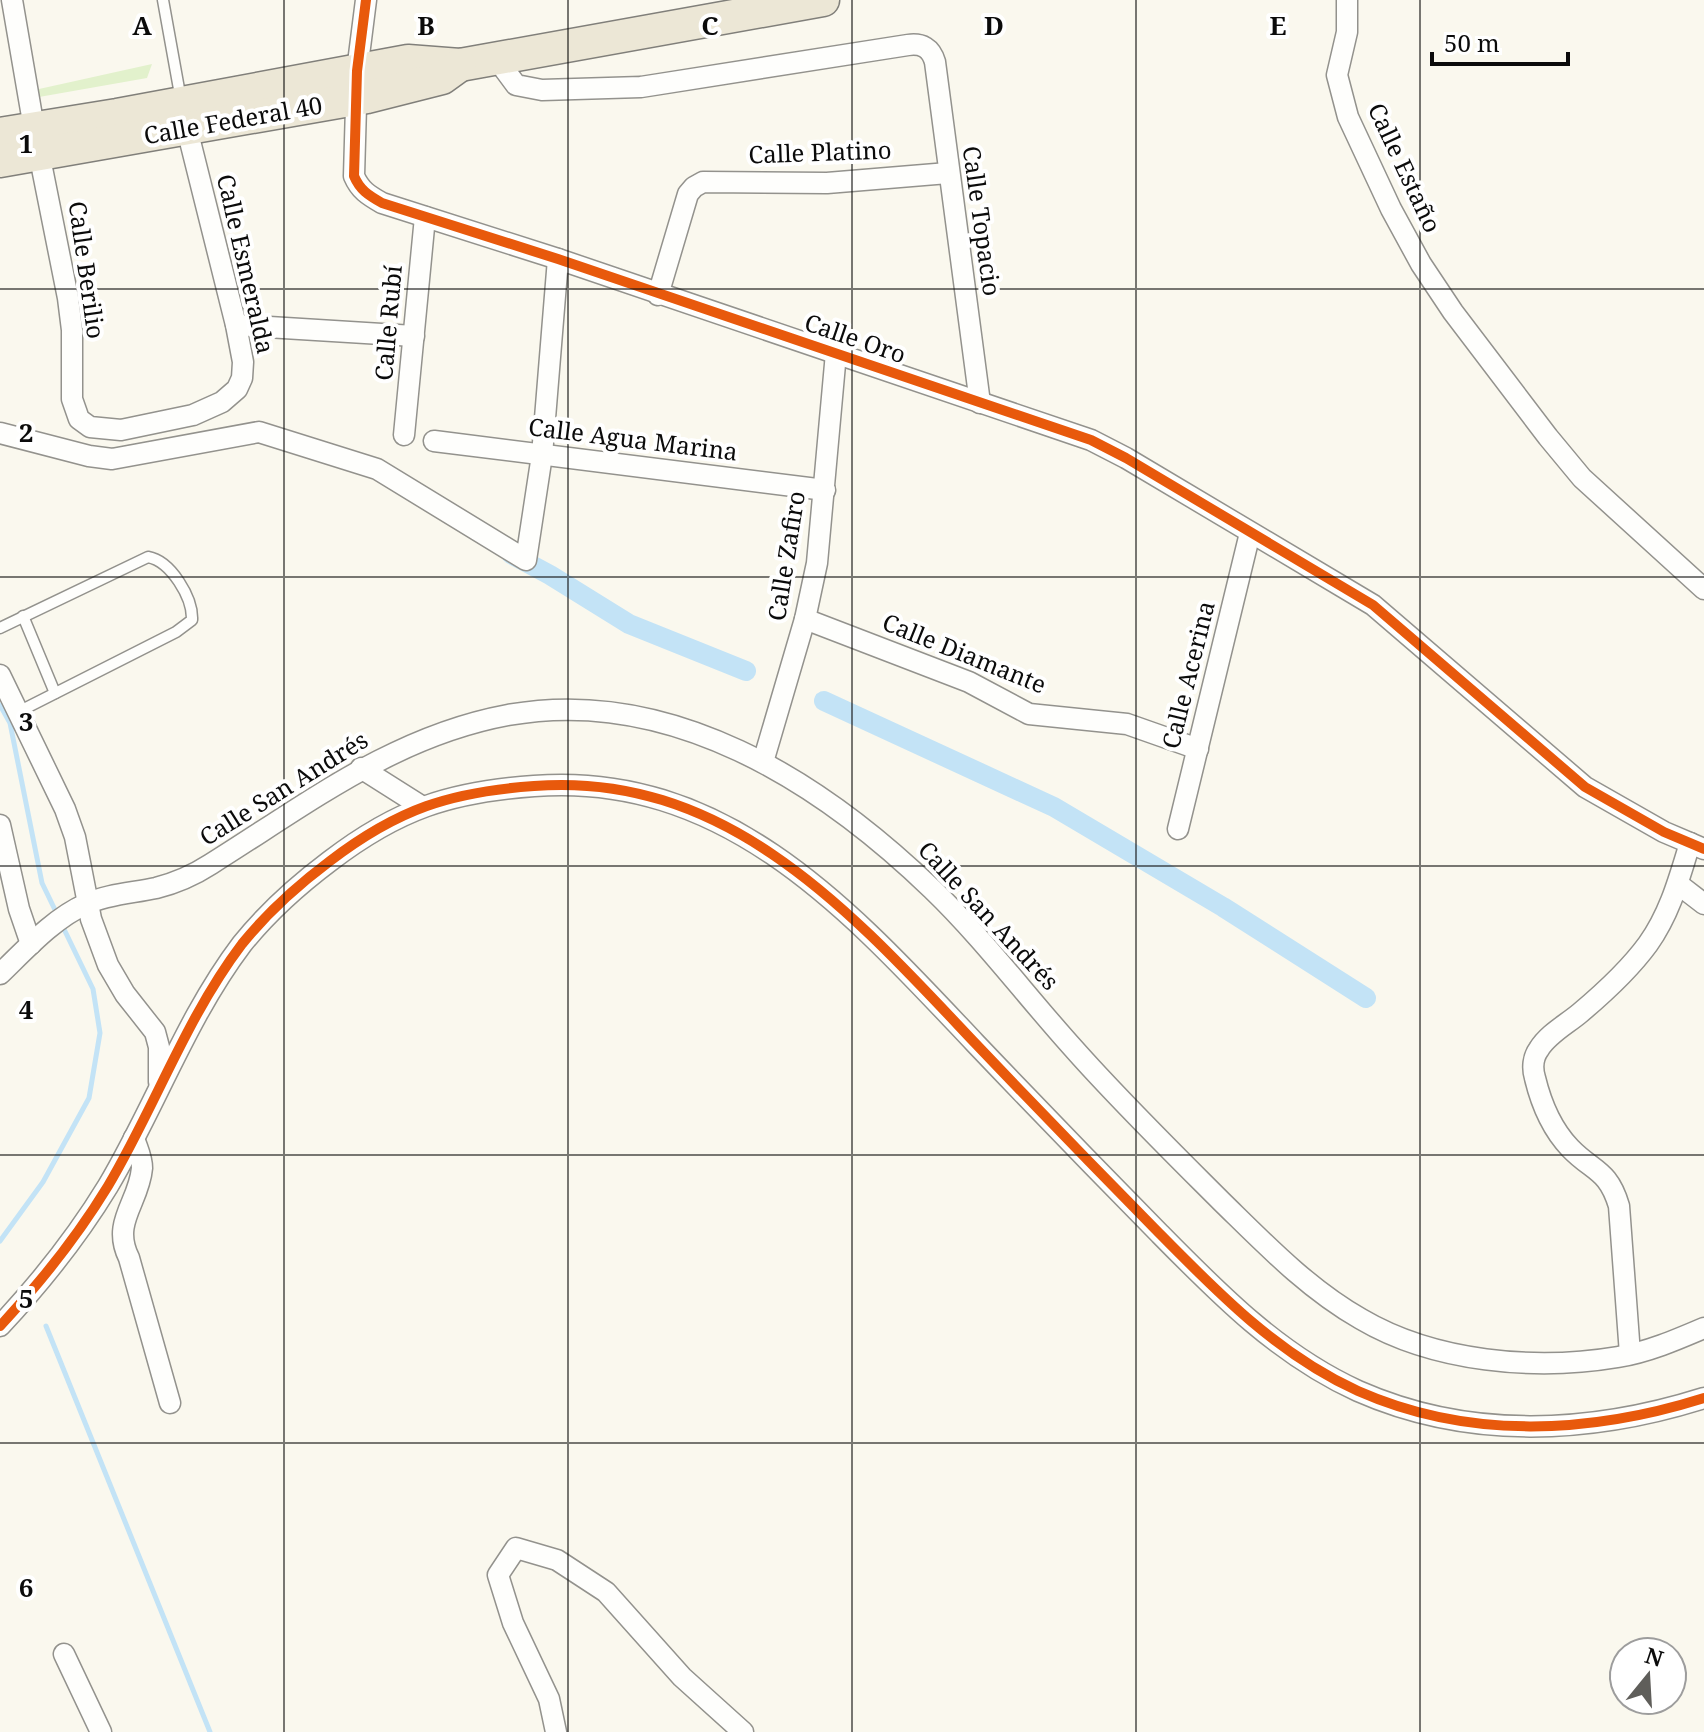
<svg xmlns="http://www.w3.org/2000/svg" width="1704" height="1732" viewBox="0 0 1704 1732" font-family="'Noto Serif',serif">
<rect width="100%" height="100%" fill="#faf8ee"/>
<!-- green -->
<path fill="#e2f1cc" d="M152 64 147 78 39 97V89Z"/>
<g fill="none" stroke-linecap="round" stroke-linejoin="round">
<!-- stream -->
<g stroke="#c3e3f6" stroke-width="5">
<path d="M0 705 10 723 42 883 58 916"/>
<path d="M0 1241 43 1182 89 1098 100 1033 93 989 62 925"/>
<path d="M46 1326 210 1732"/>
</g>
<!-- canal -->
<g stroke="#c3e3f6" stroke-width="20">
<path d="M511 554 550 575 629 624 746 671"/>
<path d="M824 701 1054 807 1223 907 1366 998"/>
</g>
<!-- service casing -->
<g stroke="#93928d" stroke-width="13">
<g id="service">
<path d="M163 0 181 100"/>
<path d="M23 616 55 693"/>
<path d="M0 628 148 557C171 561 193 598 192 620L176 632 18 712"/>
</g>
</g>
<!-- minor casing -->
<g stroke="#93928d" stroke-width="23">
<g id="minor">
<path d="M12 0 34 128 68 298 72 330V399L79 419 90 427 121 430 193 415 222 402 237 389 242 378 243 362 236 325 184 117"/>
<path d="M366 0 357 71 354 176C360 190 368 195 382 203L558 259 1091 440 1126 458 1373 605 1585 787 1664 832 1704 849"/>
<path d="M1347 0V32L1337 75 1348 117 1391 209 1421 264 1453 312 1548 437 1582 478 1704 589"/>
<path d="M496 58 516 85 542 90 641 87 908 45C922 43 931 48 935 62L980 403"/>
<path d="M658 295 688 194 694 187 703 182 827 183 948 173"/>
<path d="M236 325 414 336"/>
<path d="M0 433 89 456 112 459 259 432 377 469 526 560 542 455 558 259"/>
<path d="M404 435 425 217"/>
<path d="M434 441 825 490"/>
<path d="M805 619 969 682 1029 714 1127 724 1198 749"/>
<path d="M0 675 65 809 75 837 91 919 108 965 125 994 155 1032 159 1047V1082"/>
<path d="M763 762 805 619 817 563 836 353"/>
<path d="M361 768 421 806"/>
<path d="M0 825 19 909 31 944"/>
<path d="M1178 829 1250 533"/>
<path d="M1678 884 1704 904"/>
<path d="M0 974C26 949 54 918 86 904 108 894 133 893 156 888 176 883 194 875 211 864 307 804 394 736 508 715 670 686 820 781 932 889 982 937 1027 997 1074 1049 1121 1102 1172 1152 1222 1202 1265 1244 1308 1289 1361 1319 1434 1362 1535 1371 1618 1357 1648 1352 1676 1340 1704 1328"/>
<path d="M134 1138C137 1148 142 1157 142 1168 139 1203 111 1222 129 1258L170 1403"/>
<path d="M0 1326C41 1282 77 1237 108 1186 155 1107 186 1018 242 944 267 913 298 885 330 861 398 809 450 792 534 786 728 771 854 915 975 1043 1036 1107 1098 1171 1160 1234 1220 1295 1279 1355 1358 1391 1469 1440 1590 1434 1704 1398"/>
<path d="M1630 1354 1619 1206C1608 1169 1593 1172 1570 1148 1552 1129 1541 1103 1535 1078 1532 1068 1533 1057 1539 1049 1548 1034 1567 1024 1580 1013 1605 992 1629 970 1648 944 1670 913 1679 879 1690 843"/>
<path d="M64 1654 101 1732"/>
<path d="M556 1732 549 1699 513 1623 498 1575 516 1548 557 1560 606 1592 682 1677 743 1732"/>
</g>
</g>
<!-- primary casing -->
<g stroke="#807f7a" stroke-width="35">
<g id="primary">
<path d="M0 134 117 115 408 61 460 65 823 0"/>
<path d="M0 161 367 97 442 78 460 65"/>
</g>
</g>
<!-- service -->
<use href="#service" stroke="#fefefc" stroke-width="10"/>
<!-- minor -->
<use href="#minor" stroke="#fefefc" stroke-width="20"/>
<!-- primary -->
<use href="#primary" stroke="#ece7d6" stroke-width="32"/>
<!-- cycleway casing -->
<g stroke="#fff" stroke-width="15">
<g id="cycleway">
<path d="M366 0 357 71 354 176C360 190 368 195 382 203L558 259 1091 440 1126 458 1373 605 1585 787 1664 832 1704 849"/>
<path d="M0 1326C41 1282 77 1237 108 1186 155 1107 186 1018 242 944 267 913 298 885 330 861 398 809 450 792 534 786 728 771 854 915 975 1043 1036 1107 1098 1171 1160 1234 1220 1295 1279 1355 1358 1391 1469 1440 1590 1434 1704 1398"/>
</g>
</g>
<!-- cycleway -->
<use href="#cycleway" stroke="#e8590c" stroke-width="10"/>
</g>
<!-- grid -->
<path fill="none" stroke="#0b0b0b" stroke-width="2" stroke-opacity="0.55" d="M284 0V1732M568 0V1732M852 0V1732M1136 0V1732M1420 0V1732M0 289H1704M0 577H1704M0 866H1704M0 1155H1704M0 1443H1704"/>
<g text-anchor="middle" stroke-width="8" stroke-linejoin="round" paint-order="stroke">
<!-- street labels -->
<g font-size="24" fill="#0b0b0b" stroke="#fff">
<text transform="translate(233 121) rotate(-10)" y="8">Calle Federal 40</text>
<text transform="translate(820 153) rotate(-2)" y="8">Calle Platino</text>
<text transform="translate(1404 168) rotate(65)" y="8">Calle Estaño</text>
<text transform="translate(981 221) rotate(82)" y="8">Calle Topacio</text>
<text transform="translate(245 264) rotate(77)" y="8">Calle Esmeralda</text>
<text transform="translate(86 270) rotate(82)" y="8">Calle Berilio</text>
<text transform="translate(389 323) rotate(-85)" y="8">Calle Rubí</text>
<text transform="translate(855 339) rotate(19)" y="8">Calle Oro</text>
<text transform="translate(633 440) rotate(7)" y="8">Calle Agua Marina</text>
<text transform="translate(787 556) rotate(-81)" y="8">Calle Zafiro</text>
<text transform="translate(964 654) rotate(22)" y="8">Calle Diamante</text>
<text transform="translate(1189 675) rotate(-76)" y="8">Calle Acerina</text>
<text transform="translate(284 789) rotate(-32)" y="8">Calle San Andrés</text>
<text transform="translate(988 916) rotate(47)" y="8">Calle San Andrés</text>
</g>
</g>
<g font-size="26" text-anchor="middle" font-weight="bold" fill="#0b0b0b" stroke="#fff" stroke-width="8" stroke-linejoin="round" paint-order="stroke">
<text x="142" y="35">A</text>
<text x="426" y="35">B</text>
<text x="710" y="35">C</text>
<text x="994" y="35">D</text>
<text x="1278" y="35">E</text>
<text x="26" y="153">1</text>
<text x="26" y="442">2</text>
<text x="26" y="731">3</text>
<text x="26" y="1019">4</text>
<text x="26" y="1308">5</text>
<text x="26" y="1597">6</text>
</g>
<!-- north arrow -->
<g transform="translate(1648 1676) rotate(18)"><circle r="38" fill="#ffffff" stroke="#9d9d9d" stroke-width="2"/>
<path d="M0-6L14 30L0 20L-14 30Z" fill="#5f5e5a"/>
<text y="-12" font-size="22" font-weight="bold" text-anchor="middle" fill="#0b0b0b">N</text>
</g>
<!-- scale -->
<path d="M1432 52v12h136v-12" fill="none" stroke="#0b0b0b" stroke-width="4"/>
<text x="1444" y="52" font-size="24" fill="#0b0b0b" stroke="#ffffff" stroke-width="6" paint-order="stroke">50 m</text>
</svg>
